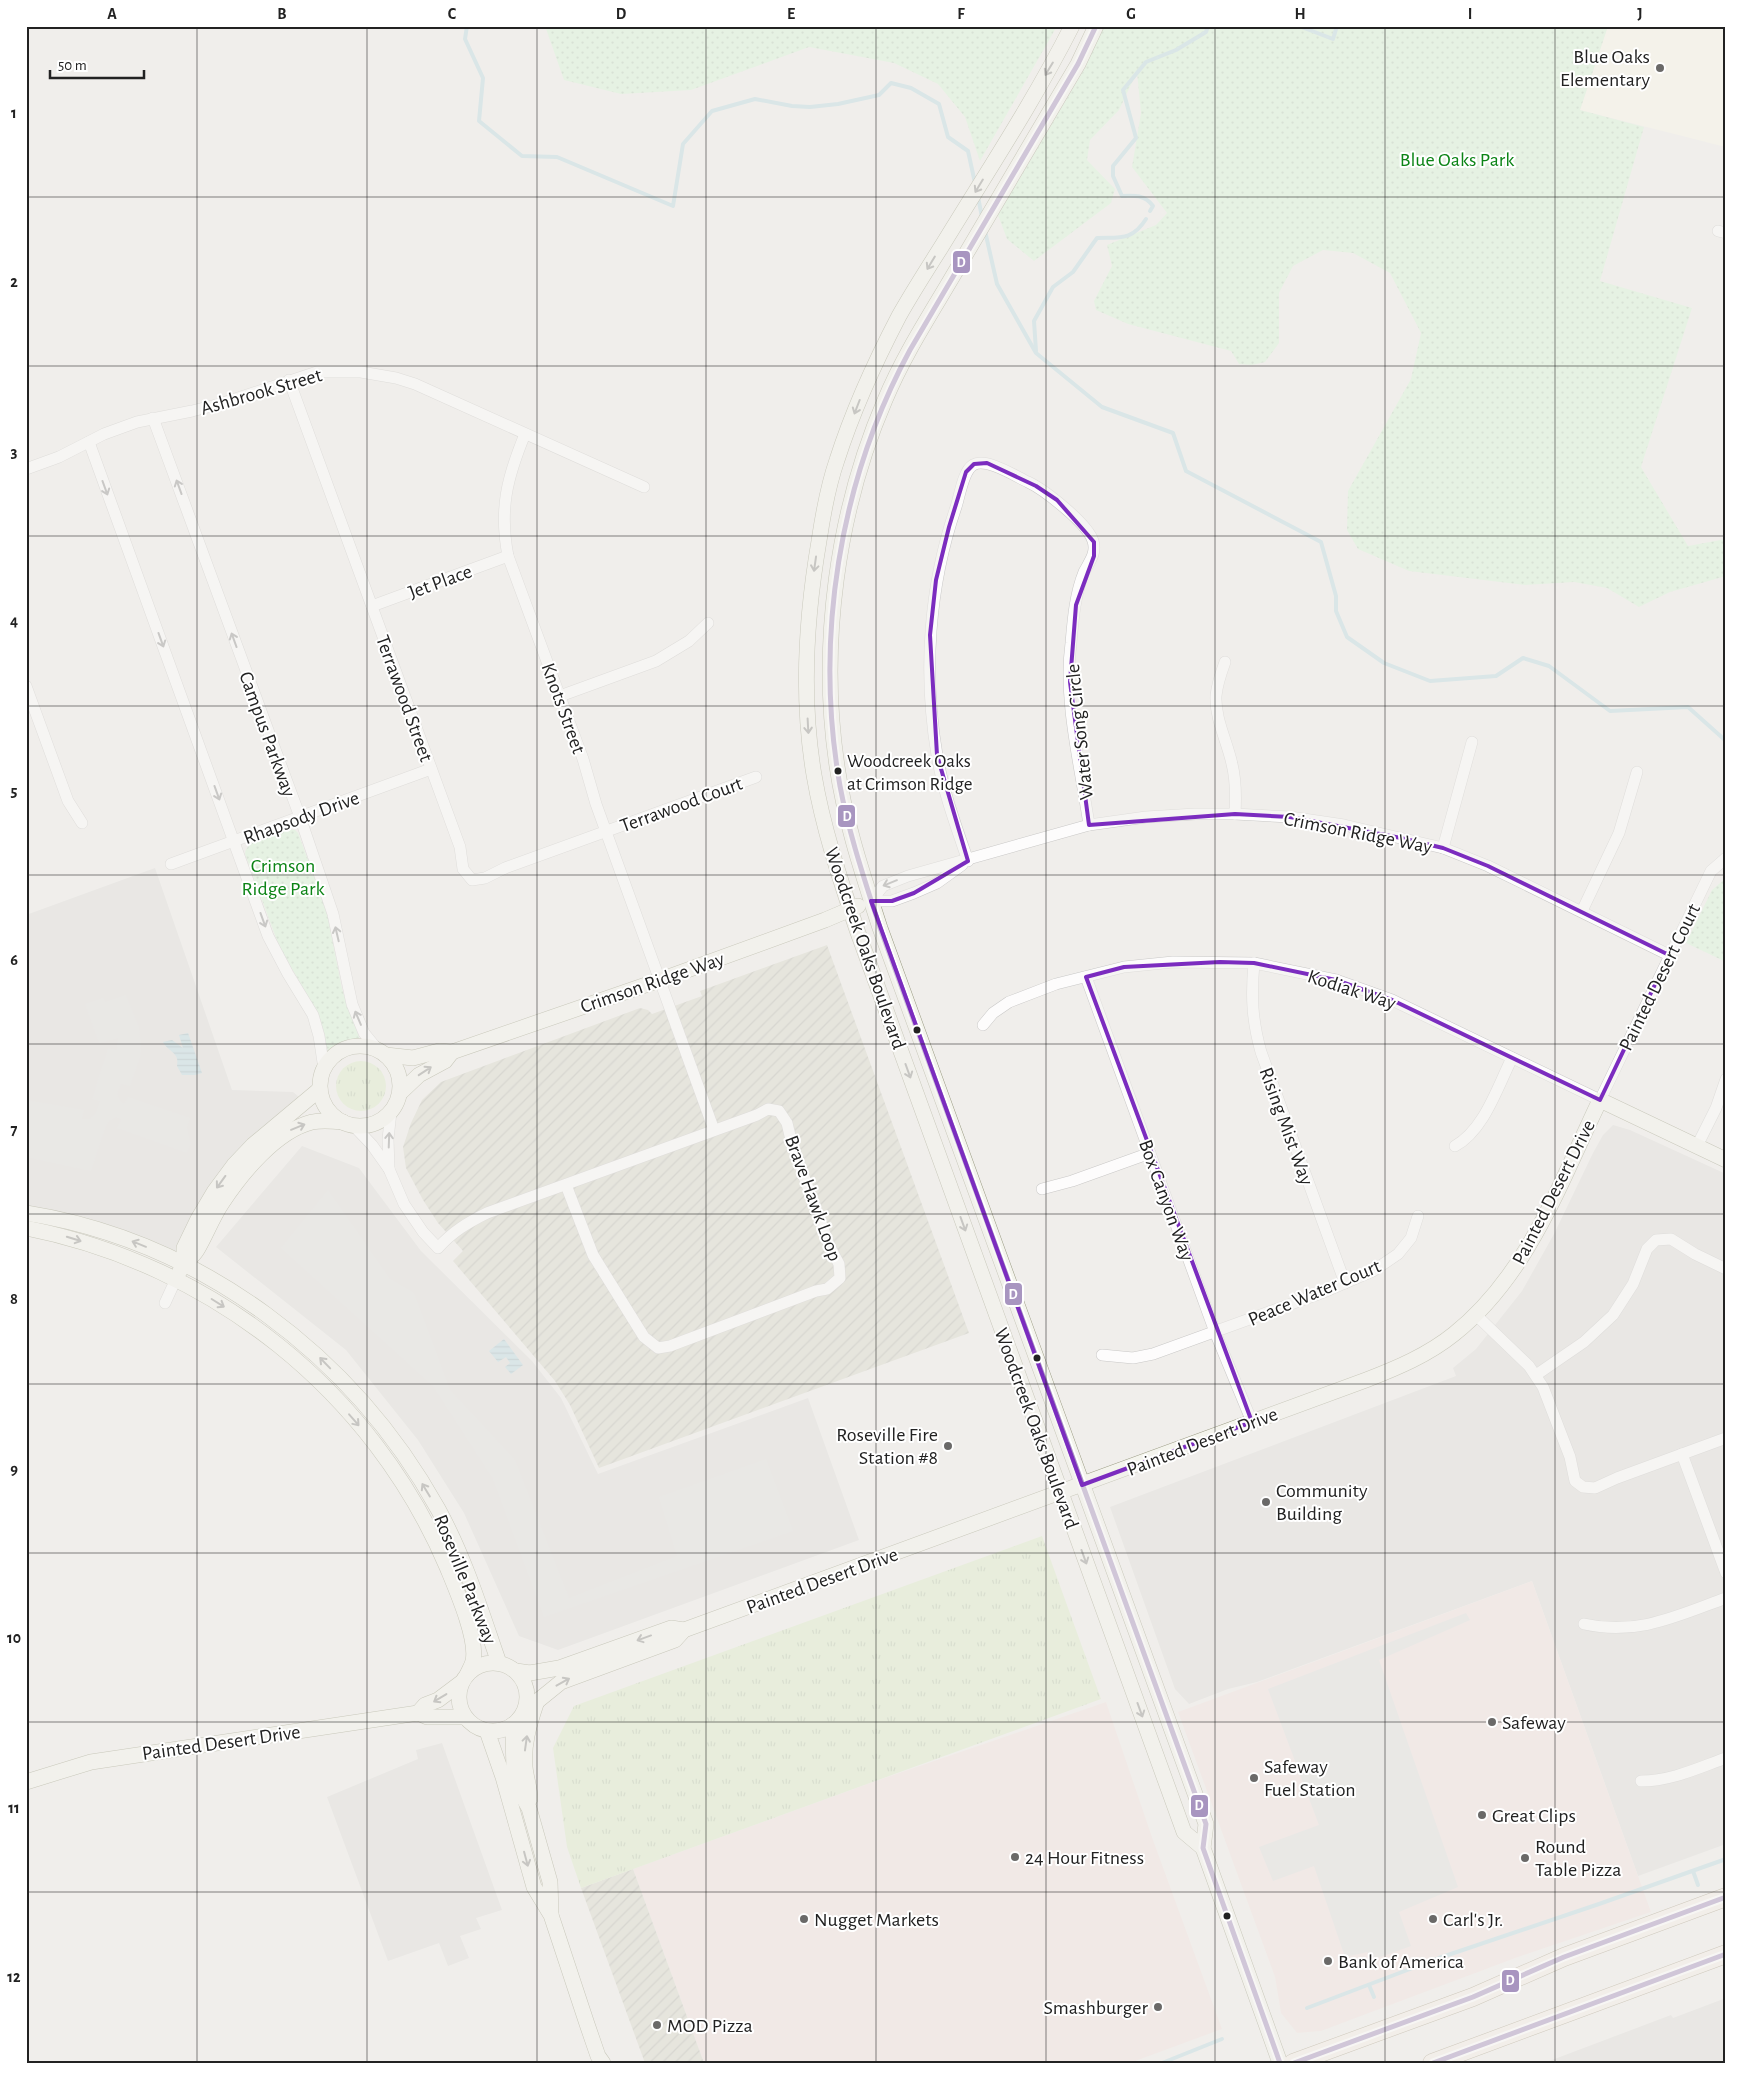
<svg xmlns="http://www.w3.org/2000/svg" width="1752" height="2089" viewBox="0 0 1752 2089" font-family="'Alegreya Sans',sans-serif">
<defs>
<pattern id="construction-furrows" width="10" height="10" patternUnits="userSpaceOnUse" patternTransform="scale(1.25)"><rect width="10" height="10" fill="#d9d9cd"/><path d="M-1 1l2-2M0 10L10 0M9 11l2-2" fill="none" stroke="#babab0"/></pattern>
<pattern id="grass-tufts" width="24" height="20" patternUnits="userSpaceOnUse" patternTransform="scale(1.25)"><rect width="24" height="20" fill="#ddeccb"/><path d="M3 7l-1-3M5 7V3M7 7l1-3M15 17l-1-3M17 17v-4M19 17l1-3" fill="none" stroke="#bdcaae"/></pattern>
<pattern id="park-dots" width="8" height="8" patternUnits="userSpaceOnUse" patternTransform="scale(1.25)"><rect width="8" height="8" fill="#daf5da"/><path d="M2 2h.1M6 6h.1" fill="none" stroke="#bbd2bb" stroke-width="1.8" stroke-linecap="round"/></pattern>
<pattern id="water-rules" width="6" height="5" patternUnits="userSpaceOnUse" patternTransform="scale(1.25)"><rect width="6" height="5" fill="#bfdbe3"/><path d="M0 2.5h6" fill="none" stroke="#a4bcc2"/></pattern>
</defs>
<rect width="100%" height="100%" fill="#f0eeeb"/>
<!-- residential -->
<g fill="#dfdedc">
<path d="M155 868 232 1090 293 1092 304 1101 179 1258 26 1209V915Z"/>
<path d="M1613 1125 1630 1130 1726 1174V1844L1638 1876 1532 1581 1257 1682 1228 1689 1189 1704 1175 1689 1110 1507 1456 1376 1453 1368 1476 1349 1522 1291 1554 1234 1593 1153 1603 1135Z"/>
<path d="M302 1146 359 1168 421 1251 532 1361 561 1398 598 1474 808 1398 859 1540 558 1650 519 1636 464 1513 418 1440 346 1350 216 1247Z"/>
<path d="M442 1743 502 1910 476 1918 481 1929 460 1936 469 1958 448 1966 439 1943 388 1961 327 1797 418 1759 416 1750Z"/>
<path d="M1726 1998V2063H1544L1671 2015 1673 2018Z"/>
</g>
<!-- commercial -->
<g fill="#f1e3e1">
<path d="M1532 1581 1651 1912 1518 1957 1321 2031 1297 2033 1281 2013 1275 1977 1178 1712Z"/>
<path d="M1106 1702 1153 1840 1222 2029 1130 2063H704L633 1869 870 1783Z"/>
</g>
<!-- education -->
<path fill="#f8f7e8" d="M1608 26H1726V147L1580 110Z"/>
<!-- construction -->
<g fill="url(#construction-furrows)">
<path d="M827 945 969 1333 599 1468 570 1405 555 1381 453 1261 463 1251 438 1223 423 1200 406 1168 403 1147 411 1123 422 1100 441 1082 640 1008 648 1010 652 1014 702 996 700 991Z"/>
<path d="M633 1869 704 2063H645L581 1888Z"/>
</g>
<!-- grass -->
<g fill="url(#grass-tufts)">
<circle cx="361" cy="1086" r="25"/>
<path d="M1042 1536 1101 1699 581 1888 567 1847 553 1748 574 1706Z"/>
</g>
<!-- park -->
<g fill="url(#park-dots)">
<path d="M545 26H1057L980 161 965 117 938 84 894 63 809 47 691 90 621 94 564 80Z"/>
<path d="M1104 26H1608L1580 110 1644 127 1600 281 1692 308 1641 467 1688 546 1726 539V576L1670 592 1639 607 1607 588 1574 582 1525 585 1409 571 1358 549 1347 530 1348 491 1411 379 1421 333 1390 273 1353 253 1323 250 1293 266 1279 293V343L1265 362 1252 365 1239 364 1231 351 1128 324 1096 310 1094 301 1112 266 1107 245 1156 225 1167 213 1132 167 1141 113 1137 72 1119 110 1090 140 1087 160 1115 189 1111 203 1034 261 1007 239 998 215 1085 68Z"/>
<path d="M289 829 295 830 298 833 326 908 342 989 359 1037V1039L341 1043 328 1052 319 1016 279 946 245 854C245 840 277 833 289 829Z"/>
<path d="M1726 878V962L1686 943 1712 890Z"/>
</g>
<!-- parking -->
<g fill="#e0dfde">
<path d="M126 995 139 1027 141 1046 140 1058 130 1086 121 1084 117 1094 119 1099 124 1104 128 1097 190 1118 187 1127 191 1144 187 1153 117 1128 121 1119 116 1117 109 1121 105 1128 91 1171 26 1157V1100L84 1110 82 1119H89L96 1113 100 1101 92 1099 108 1048 117 1050 118 1038 99 1043 85 1004 103 998 105 1002Z"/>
<path d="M328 1190 390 1279 414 1293 450 1390 515 1460 569 1598 677 1556 659 1497 766 1459 793 1531 544 1617 493 1479 433 1386 281 1248Z"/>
<path d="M1466 1613 1470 1620 1379 1660 1458 1887 1399 1912 1411 1946 1372 1960 1367 1952 1345 1957 1314 1866 1273 1881 1259 1847 1319 1825 1268 1689Z"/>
</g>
<!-- water -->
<g fill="url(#water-rules)">
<path d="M188 1033 202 1073 195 1075H182L177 1066C180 1052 168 1052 163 1042L172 1040 183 1048 179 1035Z"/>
<path d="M504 1339 523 1365 511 1374 505 1367 510 1363 506 1357 498 1362 489 1351Z"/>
</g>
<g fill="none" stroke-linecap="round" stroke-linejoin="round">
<!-- stream -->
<g stroke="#bfdbe3" stroke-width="4">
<path d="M467 26 465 39 483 78 479 121 522 156 557 157 673 206 683 144 712 111 755 99 792 106 810 107 838 104 879 95 891 83 911 88 939 104 948 137 968 151 975 183"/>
<path d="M1299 26 1333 39 1337 26"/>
<path d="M978 197 982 217"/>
<path d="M1150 211 1153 206C1145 195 1135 195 1122 196L1113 176V166L1136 138 1123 90 1146 62 1176 50 1206 32 1208 26"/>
<path d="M985 231 997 284 1036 353 1102 407 1173 433 1186 471 1321 542 1336 596V611L1347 637 1384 663 1430 681 1496 676 1523 658 1549 666 1610 711 1688 707 1726 741"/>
<path d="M1036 351 1034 321 1053 287 1073 272 1097 238C1120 237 1132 241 1146 219"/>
<path d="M1693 1871 1698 1885"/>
<path d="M1369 1985 1374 1997"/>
<path d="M1307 2008 1439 1958 1599 1904 1726 1859"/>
<path d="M1162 2063 1222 2039"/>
</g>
<!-- street casing -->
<g stroke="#c9c8c7" stroke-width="12">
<g id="street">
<path d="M1718 231 1726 233"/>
<path d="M289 380 460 847 463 869 472 880 485 878 505 868 756 777"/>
<path d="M153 418 300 817 333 914 352 1004 364 1033 377 1049"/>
<path d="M525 434C507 478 499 509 508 556L583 759 596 804 714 1130"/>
<path d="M89 442 268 936 288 974 313 1015 319 1036 324 1069"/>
<path d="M26 469 59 457 104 434 137 422 192 411 220 404 317 372H361L396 378 415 384 644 487"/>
<path d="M372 606 508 556"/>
<path d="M1225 662C1221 673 1217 684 1216 696 1215 719 1227 741 1232 764 1236 780 1236 797 1235 814"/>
<path d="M26 686 68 801 82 823"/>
<path d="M560 696 656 661 689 641 708 623"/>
<path d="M1443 848 1472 742"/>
<path d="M968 861C956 826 943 791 937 755 923 672 929 586 956 507 960 495 963 471 973 465 986 457 1015 476 1028 482 1045 490 1088 524 1093 541 1097 553 1089 562 1084 572 1075 594 1073 620 1071 643 1063 701 1081 768 1089 825"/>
<path d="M171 864 431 769"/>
<path d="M871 901 883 886 908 876 1089 825 1146 817 1195 814H1235L1290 817 1344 825 1443 848 1488 866 1669 955"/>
<path d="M871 901H892L914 893 937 883 962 865"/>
<path d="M1582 911 1619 833 1637 772"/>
<path d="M1254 963C1251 996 1252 1020 1261 1052L1345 1283"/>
<path d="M1086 977 1215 1332 1252 1422"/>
<path d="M983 1025 993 1013 1009 1002 1056 984 1124 967 1173 962 1254 963 1336 980 1392 1000 1600 1100 1711 871 1726 858"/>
<path d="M353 1125 372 1145 389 1169 404 1204 423 1232 438 1248C452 1232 467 1223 487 1213L757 1115 768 1109 779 1111 787 1123 792 1144 829 1245 839 1264 840 1278 827 1289 816 1291 670 1346 658 1348 644 1337 593 1255 566 1185"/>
<path d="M1455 1146C1484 1130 1497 1088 1512 1058"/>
<path d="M1697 1146 1716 1108 1726 1079"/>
<path d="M389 1169 388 1139 391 1112"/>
<path d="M1042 1189 1072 1181 1150 1153"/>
<path d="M165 1303 176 1279"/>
<path d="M1476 1315 1529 1366 1543 1387 1570 1457 1575 1481 1583 1487 1595 1488 1617 1478 1726 1438"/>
<path d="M1102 1355 1133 1358 1153 1354 1324 1292 1373 1271 1398 1254 1411 1238 1418 1216"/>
<path d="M1536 1375 1584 1342 1613 1315 1633 1284 1647 1249 1656 1240 1671 1239 1695 1254 1726 1269"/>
<path d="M1682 1454 1726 1573"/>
<path d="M1584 1624C1637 1636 1677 1616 1726 1598"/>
<path d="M1641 1781C1671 1781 1698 1768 1726 1758"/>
</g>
</g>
<!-- secondary casing -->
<g stroke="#999a82" stroke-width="16">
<g id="secondary">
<path d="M1072 26C1033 103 985 175 940 249 926 271 912 293 899 316 875 362 853 410 837 460 828 486 823 514 819 541 806 617 801 698 814 775 823 828 840 879 857 930L1184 1832 1203 1848"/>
<path d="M1096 26 1078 64C1038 133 997 201 957 269 932 312 904 354 885 400 837 511 819 646 837 766 845 822 863 875 880 928L1206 1824 1203 1848 1280 2063"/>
<circle cx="360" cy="1086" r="40"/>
<path d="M386 1055 413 1058 439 1051 452 1052 660 980 825 920 858 906"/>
<path d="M400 1093 419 1075 445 1061 452 1052"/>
<path d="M26 1213C201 1241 353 1356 438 1509 465 1558 481 1611 499 1663"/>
<path d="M26 1228C213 1265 372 1391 447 1567 456 1589 478 1639 473 1661 472 1666 469 1670 467 1675"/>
<path d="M184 1264V1248L198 1219 214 1192 234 1165 253 1145 320 1089"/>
<path d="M180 1271C184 1262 192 1258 197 1250 206 1235 212 1218 222 1203 242 1173 276 1131 312 1122 322 1120 333 1121 343 1122"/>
<circle cx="493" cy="1697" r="34"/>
<path d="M516 1671 530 1673 559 1668 671 1628 684 1630"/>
<path d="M524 1712 561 1682 675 1640 684 1630 1366 1380C1397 1368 1428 1355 1454 1334 1528 1275 1560 1183 1600 1100L1726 1160"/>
<path d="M418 1713 425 1705 438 1700 462 1682"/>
<path d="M519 1719 513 1735 514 1770 520 1792 529 1808 550 1882 551 1914"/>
<path d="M487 1731 503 1777 534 1887 551 1915 587 2024 598 2056 603 2063"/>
<path d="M26 1782 91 1762 418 1713 427 1717H465"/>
<path d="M530 1799C530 1788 526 1778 525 1767 523 1745 529 1725 536 1704"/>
</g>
</g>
<!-- primary casing -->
<g stroke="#a79c86" stroke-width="19">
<g id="primary">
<path d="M1293 2063 1473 1997 1564 1957 1726 1897"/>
<path d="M1432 2063 1726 1954"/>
</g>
</g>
<!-- street -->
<use href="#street" stroke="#fdfcfc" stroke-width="11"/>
<!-- secondary -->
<use href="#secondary" stroke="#f4f4ed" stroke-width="15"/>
<!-- primary -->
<use href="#primary" stroke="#f3ede7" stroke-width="18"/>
<!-- bus-1 casing -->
<g stroke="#fff" stroke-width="9">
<g id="bus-1">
<path d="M1096 26 1078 64 910 350C839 481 814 639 840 786 849 834 865 881 880 928L1206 1824 1203 1848 1280 2063"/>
<path d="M1294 2063 1473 1997 1564 1957 1726 1897"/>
<path d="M1433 2063 1726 1954"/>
</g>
</g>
<!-- bus-1 -->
<use href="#bus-1" stroke="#a895c0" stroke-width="5"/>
</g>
<!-- one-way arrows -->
<defs><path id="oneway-shaft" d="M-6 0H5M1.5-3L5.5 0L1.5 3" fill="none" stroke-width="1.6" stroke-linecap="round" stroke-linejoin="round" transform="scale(1.25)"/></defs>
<g stroke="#969692">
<use href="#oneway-shaft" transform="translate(1049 69) rotate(121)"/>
<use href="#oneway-shaft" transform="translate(979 186) rotate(121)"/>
<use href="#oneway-shaft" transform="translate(931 263) rotate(121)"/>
<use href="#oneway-shaft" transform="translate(857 407) rotate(111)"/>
<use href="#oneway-shaft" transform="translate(815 564) rotate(98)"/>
<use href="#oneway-shaft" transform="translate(808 726) rotate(87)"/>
<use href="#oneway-shaft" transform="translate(425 1071) rotate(-33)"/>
<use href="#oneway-shaft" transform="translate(908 1071) rotate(70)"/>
<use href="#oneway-shaft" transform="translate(298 1127) rotate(-22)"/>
<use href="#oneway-shaft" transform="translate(221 1182) rotate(126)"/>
<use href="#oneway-shaft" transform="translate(963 1224) rotate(70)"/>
<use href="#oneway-shaft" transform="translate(74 1239) rotate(17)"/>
<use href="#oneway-shaft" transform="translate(139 1244) rotate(-158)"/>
<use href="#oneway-shaft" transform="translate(218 1303) rotate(32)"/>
<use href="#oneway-shaft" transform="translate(325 1363) rotate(-134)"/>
<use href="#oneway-shaft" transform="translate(354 1420) rotate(49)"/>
<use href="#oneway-shaft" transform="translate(426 1490) rotate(-121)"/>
<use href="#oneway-shaft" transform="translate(1084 1557) rotate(70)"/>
<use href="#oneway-shaft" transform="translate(644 1638) rotate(160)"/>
<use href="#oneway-shaft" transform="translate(563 1682) rotate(-29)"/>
<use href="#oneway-shaft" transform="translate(440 1698) rotate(149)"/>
<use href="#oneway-shaft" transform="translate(1140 1710) rotate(70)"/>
<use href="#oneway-shaft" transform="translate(526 1743) rotate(-82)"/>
<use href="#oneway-shaft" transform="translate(526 1859) rotate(75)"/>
</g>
<g stroke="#9a9a9a">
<use href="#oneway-shaft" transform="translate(179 487) rotate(-110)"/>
<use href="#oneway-shaft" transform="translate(105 488) rotate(70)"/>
<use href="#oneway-shaft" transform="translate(161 640) rotate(70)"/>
<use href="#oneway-shaft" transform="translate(234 640) rotate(-110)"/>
<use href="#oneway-shaft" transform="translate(217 793) rotate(70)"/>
<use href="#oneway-shaft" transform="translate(890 883) rotate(158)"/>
<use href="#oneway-shaft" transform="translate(263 920) rotate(70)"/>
<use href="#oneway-shaft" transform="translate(337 934) rotate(-103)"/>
<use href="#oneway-shaft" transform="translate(358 1018) rotate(-113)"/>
<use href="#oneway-shaft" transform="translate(389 1140) rotate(-88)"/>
</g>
<!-- marked area -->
<path d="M0 0H1752V2089H0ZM987 463 1036 486 1057 500 1094 542V556L1076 605 1070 682 1089 825 1235 814 1290 817 1401 838 1443 848 1488 866 1669 955 1600 1100 1392 1000 1336 980 1254 963 1220 962 1124 967 1086 977 1252 1422 1082 1485 871 901H892L914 893 968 861 937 755 930 635 936 580 949 527 966 472 974 464Z" fill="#f0eeeb" fill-opacity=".55" fill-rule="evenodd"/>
<path fill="none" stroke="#7b2cbf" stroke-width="4" stroke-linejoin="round" d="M987 463 1036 486 1057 500 1094 542V556L1076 605 1070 682 1089 825 1235 814 1290 817 1401 838 1443 848 1488 866 1669 955 1600 1100 1392 1000 1336 980 1254 963 1220 962 1124 967 1086 977 1252 1422 1082 1485 871 901H892L914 893 968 861 937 755 930 635 936 580 949 527 966 472 974 464Z"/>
<!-- grid -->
<path fill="none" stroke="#222" stroke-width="1" stroke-opacity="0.55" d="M197 26V2063M367 26V2063M537 26V2063M706 26V2063M876 26V2063M1046 26V2063M1215 26V2063M1385 26V2063M1555 26V2063M26 197H1726M26 366H1726M26 536H1726M26 706H1726M26 875H1726M26 1044H1726M26 1214H1726M26 1384H1726M26 1553H1726M26 1722H1726M26 1892H1726"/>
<!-- markers -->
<g fill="#6a6968" stroke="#fff" stroke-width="2">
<circle cx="1660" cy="68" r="5"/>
<circle cx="948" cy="1446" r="5"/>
<circle cx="1266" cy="1502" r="5"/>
<circle cx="1492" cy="1722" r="5"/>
<circle cx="1254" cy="1778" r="5"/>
<circle cx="1482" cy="1815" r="5"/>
<circle cx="1015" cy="1857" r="5"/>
<circle cx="1525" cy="1858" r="5"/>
<circle cx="804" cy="1919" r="5"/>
<circle cx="1433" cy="1919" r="5"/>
<circle cx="1328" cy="1961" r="5"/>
<circle cx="1158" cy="2007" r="5"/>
<circle cx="657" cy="2025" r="5"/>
</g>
<g fill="#222" stroke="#fff" stroke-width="2">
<circle cx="838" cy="771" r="4.5"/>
<circle cx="917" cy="1030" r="4.5"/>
<circle cx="1037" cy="1358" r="4.5"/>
<circle cx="1227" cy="1916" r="4.5"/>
</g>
<g text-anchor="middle" stroke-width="4" stroke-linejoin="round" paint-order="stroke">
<!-- bus labels -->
<g font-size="19" fill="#222" stroke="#fff" text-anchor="start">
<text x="847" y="767">Woodcreek Oaks<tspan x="847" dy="23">at Crimson Ridge</tspan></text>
</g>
<!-- poi labels -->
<g font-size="20" fill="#222" stroke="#fff" text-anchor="start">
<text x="1650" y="63" text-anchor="end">Blue Oaks<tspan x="1650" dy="23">Elementary</tspan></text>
<text x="938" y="1441" text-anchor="end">Roseville Fire<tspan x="938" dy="23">Station #8</tspan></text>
<text x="1276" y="1497">Community<tspan x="1276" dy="23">Building</tspan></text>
<text x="1502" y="1729">Safeway</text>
<text x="1264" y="1773">Safeway<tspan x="1264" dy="23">Fuel Station</tspan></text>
<text x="1492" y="1822">Great Clips</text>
<text x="1535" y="1853">Round<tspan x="1535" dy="23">Table Pizza</tspan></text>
<text x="1025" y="1864">24 Hour Fitness</text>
<text x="814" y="1926">Nugget Markets</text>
<text x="1443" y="1926">Carl's Jr.</text>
<text x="1338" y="1968">Bank of America</text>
<text x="1148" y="2014" text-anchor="end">Smashburger</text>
<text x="667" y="2032">MOD Pizza</text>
</g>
<!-- park labels -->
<g font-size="20" fill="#0c8416" stroke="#fff">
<text x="1457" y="166">Blue Oaks Park</text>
<text x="283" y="872">Crimson<tspan x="283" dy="23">Ridge Park</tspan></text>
</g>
<!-- street labels -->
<g font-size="20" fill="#222" stroke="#fff">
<text transform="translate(261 391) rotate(-16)" y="7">Ashbrook Street</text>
<text transform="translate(440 581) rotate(-20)" y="7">Jet Place</text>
<text transform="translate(405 698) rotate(70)" y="7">Terrawood Street</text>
<text transform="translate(564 708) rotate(70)" y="7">Knots Street</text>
<text transform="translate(1079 732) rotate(-96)" y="7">Water Song Circle</text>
<text transform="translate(268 734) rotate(70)" y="7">Campus Parkway</text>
<text transform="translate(681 804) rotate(-20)" y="7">Terrawood Court</text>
<text transform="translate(301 817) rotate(-20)" y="7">Rhapsody Drive</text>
<text transform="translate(1358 832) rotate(11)" y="7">Crimson Ridge Way</text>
<text transform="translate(866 948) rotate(71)" y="7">Woodcreek Oaks Boulevard</text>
<text transform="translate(1659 977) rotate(-64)" y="7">Painted Desert Court</text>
<text transform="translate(652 982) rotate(-19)" y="7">Crimson Ridge Way</text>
<text transform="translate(1352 989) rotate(18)" y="7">Kodiak Way</text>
<text transform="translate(1287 1126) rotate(70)" y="7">Rising Mist Way</text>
<text transform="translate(1553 1192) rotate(-63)" y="7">Painted Desert Drive</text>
<text transform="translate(814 1198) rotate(70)" y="7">Brave Hawk Loop</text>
<text transform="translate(1167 1200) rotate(70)" y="7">Box Canyon Way</text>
<text transform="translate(1314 1292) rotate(-23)" y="7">Peace Water Court</text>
<text transform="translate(1037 1428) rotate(70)" y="7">Woodcreek Oaks Boulevard</text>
<text transform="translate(1202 1441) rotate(-21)" y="7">Painted Desert Drive</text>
<text transform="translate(466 1579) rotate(68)" y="7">Roseville Parkway</text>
<text transform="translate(822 1580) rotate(-20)" y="7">Painted Desert Drive</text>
<text transform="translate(221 1742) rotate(-8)" y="7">Painted Desert Drive</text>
</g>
</g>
<g stroke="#fff" stroke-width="2">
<rect x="952" y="250" width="19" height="24" rx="5" fill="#a895c0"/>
<rect x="837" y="804" width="19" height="24" rx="5" fill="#a895c0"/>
<rect x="1004" y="1282" width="19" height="24" rx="5" fill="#a895c0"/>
<rect x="1190" y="1794" width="19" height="24" rx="5" fill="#a895c0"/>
<rect x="1501" y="1969" width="19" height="24" rx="5" fill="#a895c0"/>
</g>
<g font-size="14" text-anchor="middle" font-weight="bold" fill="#fff">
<text x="961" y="267">D</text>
<text x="847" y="821">D</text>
<text x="1013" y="1299">D</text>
<text x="1199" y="1810">D</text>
<text x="1510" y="1985">D</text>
</g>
<!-- border -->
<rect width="1752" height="2089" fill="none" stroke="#ffffff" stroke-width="55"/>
<!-- scale -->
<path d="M50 70v8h94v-8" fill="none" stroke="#222222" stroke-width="2.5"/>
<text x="58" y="70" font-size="15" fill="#222222" stroke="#ffffff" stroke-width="4" paint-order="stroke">50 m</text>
<rect x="28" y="28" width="1696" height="2034" fill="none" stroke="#222" stroke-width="2"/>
<g font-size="16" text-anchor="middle" font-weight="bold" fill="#222">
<text x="112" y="19">A</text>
<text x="282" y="19">B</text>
<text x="452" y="19">C</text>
<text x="621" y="19">D</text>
<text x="791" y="19">E</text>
<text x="961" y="19">F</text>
<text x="1131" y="19">G</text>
<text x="1300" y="19">H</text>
<text x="1470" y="19">I</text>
<text x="1640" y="19">J</text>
<text x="14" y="118">1</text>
<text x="14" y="287">2</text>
<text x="14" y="457">3</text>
<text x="14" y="626">4</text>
<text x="14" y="796">5</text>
<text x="14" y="965">6</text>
<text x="14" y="1135">7</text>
<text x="14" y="1304">8</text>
<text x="14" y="1474">9</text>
<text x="14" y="1643">10</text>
<text x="14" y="1813">11</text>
<text x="14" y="1982">12</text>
</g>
</svg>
